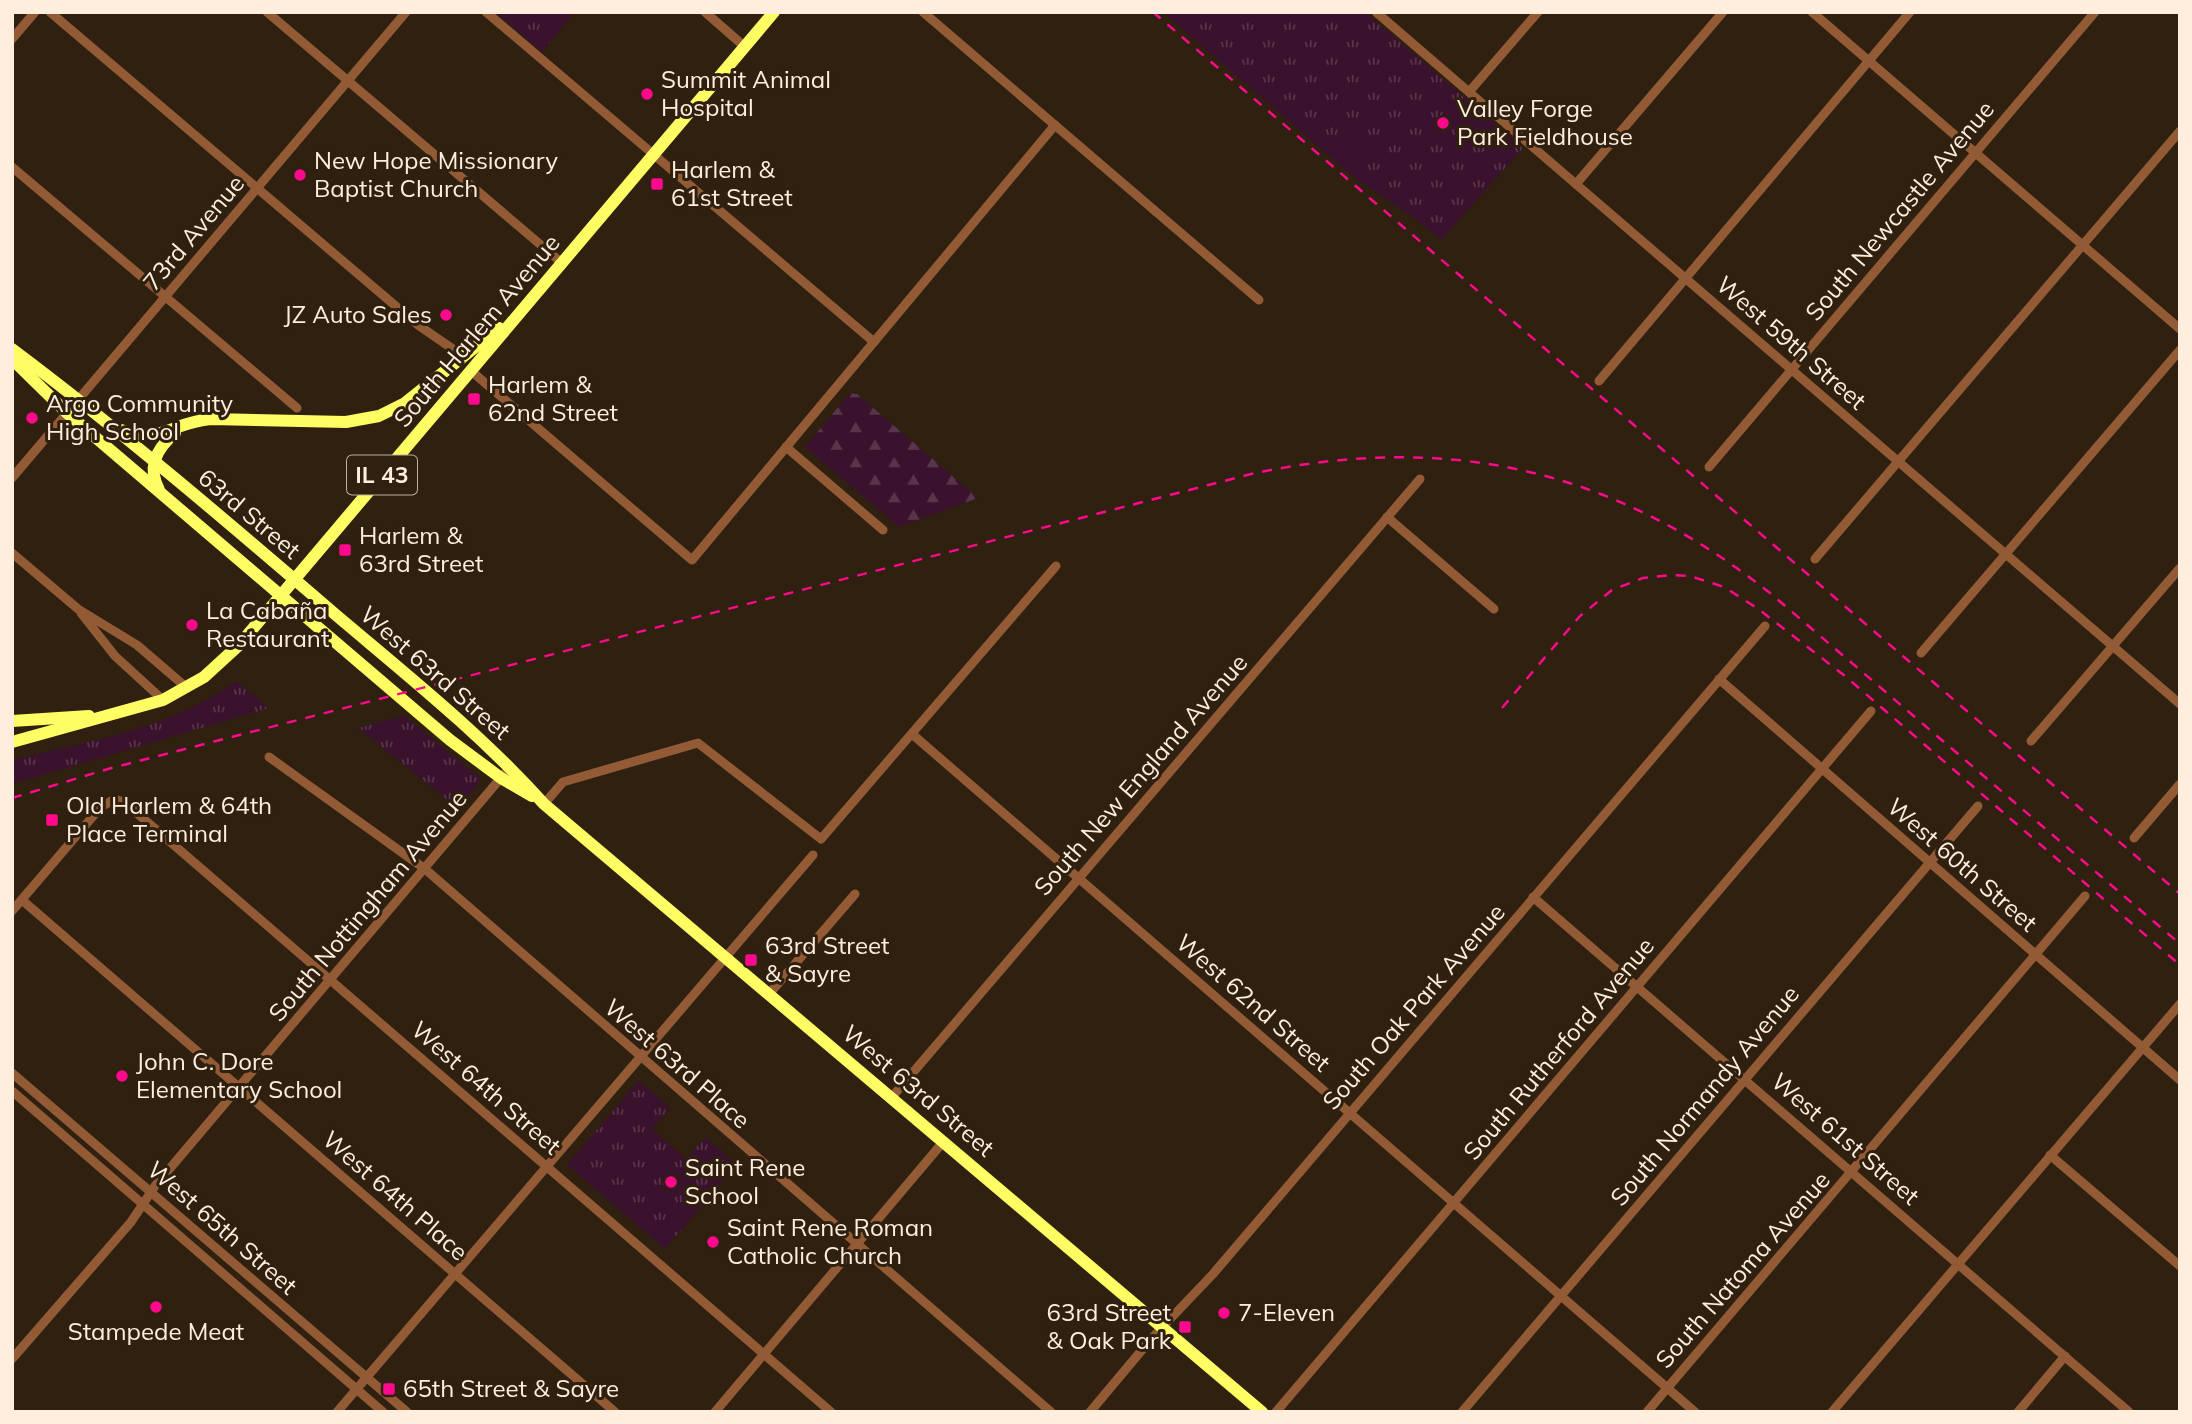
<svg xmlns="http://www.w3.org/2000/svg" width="2192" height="1424" viewBox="0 0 2192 1424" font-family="Mulish,sans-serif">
<defs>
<pattern id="grass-tufts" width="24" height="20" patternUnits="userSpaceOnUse" patternTransform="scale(1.75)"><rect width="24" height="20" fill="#3a122d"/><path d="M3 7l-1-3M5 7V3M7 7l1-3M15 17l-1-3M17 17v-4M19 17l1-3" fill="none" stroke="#58354b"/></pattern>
<pattern id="forest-firs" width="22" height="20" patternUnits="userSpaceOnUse" patternTransform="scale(1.75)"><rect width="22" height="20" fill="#3a122d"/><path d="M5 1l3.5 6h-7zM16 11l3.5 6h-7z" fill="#58354b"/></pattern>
</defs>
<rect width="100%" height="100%" fill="#2f200f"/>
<!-- grass -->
<g fill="url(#grass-tufts)">
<path d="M495 12H575L542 52Z"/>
<path d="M1162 12H1365L1523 148 1441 240 1413 217 1357 180Z"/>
<path d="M236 681 269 708 12 784V760C90 741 171 729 236 681Z"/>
<path d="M404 716 481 779 459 809 358 728Z"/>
<path d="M639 1080 670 1108 652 1129 686 1159 705 1137 737 1165 665 1249 567 1165Z"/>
</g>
<!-- forest -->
<path fill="url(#forest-firs)" d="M850 393 857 394 978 498 899 527 805 447Z"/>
<!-- pitch -->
<g fill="#3a122d">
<path d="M1336 104 1343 110 1326 129 1319 123Z"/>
<path d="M1355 124 1379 144 1362 164 1338 143Z"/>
</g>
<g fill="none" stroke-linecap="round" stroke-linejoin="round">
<!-- minor -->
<g stroke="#925b36" stroke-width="9">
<path d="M50 12 418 325 463 356"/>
<path d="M267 12 562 263"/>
<path d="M486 12 874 342"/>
<path d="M705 12 745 47"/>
<path d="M923 12 1259 300"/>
<path d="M1376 12 2180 704"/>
<path d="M1812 12 2180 329"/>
<path d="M12 39 35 12"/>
<path d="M1469 92 1538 12"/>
<path d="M12 167 297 408"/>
<path d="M1576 184 1723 12"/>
<path d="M470 370 692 560 1055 125"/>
<path d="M1599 381 1910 12"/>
<path d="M786 447 883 530"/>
<path d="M1709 467 2095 12"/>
<path d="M12 478 406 12"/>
<path d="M1387 517 1494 609"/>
<path d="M12 553 78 609 137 645 187 688"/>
<path d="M1815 559 2180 131"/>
<path d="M81 613 115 656 163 700"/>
<path d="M1921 653 2180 350"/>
<path d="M1719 679 2180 1080"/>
<path d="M912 734 1695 1412"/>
<path d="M2031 741 2180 568"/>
<path d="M269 757 425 869 1051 1412"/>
<path d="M544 804 563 782 698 743 821 839 1056 566"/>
<path d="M2134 838 2180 784"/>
<path d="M1533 897 2129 1412"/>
<path d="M22 900 615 1412"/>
<path d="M12 911 100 808 114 799 124 802 831 1412"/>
<path d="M770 993 855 894"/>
<path d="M12 1073 407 1412"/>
<path d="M12 1091 383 1412"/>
<path d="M892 1097 1420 479"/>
<path d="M2050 1155 2180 1266"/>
<path d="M12 1359 131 1222 155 1186 505 773"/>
<path d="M337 1412 813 855"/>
<path d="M715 1412 944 1141"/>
<path d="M1090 1412 1152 1338 1213 1274 1765 626"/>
<path d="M1276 1412 1871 711"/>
<path d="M1462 1412 1978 806"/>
<path d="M1647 1412 2085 896"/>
<path d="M1832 1412 2180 1004"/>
<path d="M2018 1412 2065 1356"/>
</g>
<!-- major -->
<g stroke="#fffd64" stroke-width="12">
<path d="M12 349C124 433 230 524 336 615 408 676 481 734 544 804L1262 1412"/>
<path d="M12 359 67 413 450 740 501 778 532 796"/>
<path d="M121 430C164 444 172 422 211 419L346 422 379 416 405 403 499 328"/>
<path d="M159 490C147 467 156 449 175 433"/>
<path d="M12 721 89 716"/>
<path d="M12 742 163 700 204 677 239 645 774 12"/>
</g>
<!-- rail -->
<g stroke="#ff098d" stroke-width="2.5" stroke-dasharray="10 9" stroke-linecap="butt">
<path d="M1153 12 2180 894"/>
<path d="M1502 708 1580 616 1612 590 1643 578 1672 575 1690 576 1724 587 1757 608 1845 676 2180 965"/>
<path d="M12 798 108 769 1251 474C1447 432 1612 468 1770 593L2180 944"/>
</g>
</g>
<!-- markers -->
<g fill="#ff098d" stroke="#2f200f" stroke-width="2.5">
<circle cx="647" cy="94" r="7"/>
<circle cx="1443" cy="123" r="7"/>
<circle cx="300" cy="175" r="7"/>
<rect x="650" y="177" width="14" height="14" rx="3.5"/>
<circle cx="446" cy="315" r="7"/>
<rect x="467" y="392" width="14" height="14" rx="3.5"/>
<circle cx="32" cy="418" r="7"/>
<rect x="338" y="543" width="14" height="14" rx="3.5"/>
<circle cx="192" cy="625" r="7"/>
<rect x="45" y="813" width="14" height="14" rx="3.5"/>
<rect x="744" y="953" width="14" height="14" rx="3.5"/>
<circle cx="122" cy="1076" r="7"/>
<circle cx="671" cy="1182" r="7"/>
<circle cx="713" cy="1242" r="7"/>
<circle cx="156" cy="1307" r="7"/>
<circle cx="1224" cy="1313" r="7"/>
<rect x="1178" y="1320" width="14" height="14" rx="3.5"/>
<rect x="382" y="1382" width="14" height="14" rx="3.5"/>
</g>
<g text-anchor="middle" stroke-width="6" stroke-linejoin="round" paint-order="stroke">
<!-- shield labels -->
<rect fill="#2f200f" stroke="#c1b09f" stroke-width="2" x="347" y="455.5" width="70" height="39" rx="5"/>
<g font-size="23" font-weight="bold" fill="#ffeddd">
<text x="382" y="483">IL 43</text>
</g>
<!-- poi labels -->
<g font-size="24" fill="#ffeddd" stroke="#2f200f" text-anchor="start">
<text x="661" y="88">Summit Animal<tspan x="661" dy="28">Hospital</tspan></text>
<text x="1457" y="117">Valley Forge<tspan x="1457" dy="28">Park Fieldhouse</tspan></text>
<text x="314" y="169">New Hope Missionary<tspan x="314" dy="28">Baptist Church</tspan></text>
<text x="671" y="178">Harlem &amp;<tspan x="671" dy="28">61st Street</tspan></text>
<text x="432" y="323" text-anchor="end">JZ Auto Sales</text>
<text x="488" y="393">Harlem &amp;<tspan x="488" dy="28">62nd Street</tspan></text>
<text x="46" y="412">Argo Community<tspan x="46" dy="28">High School</tspan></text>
<text x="359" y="544">Harlem &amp;<tspan x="359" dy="28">63rd Street</tspan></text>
<text x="206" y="619">La Cabaña<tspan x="206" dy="28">Restaurant</tspan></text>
<text x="66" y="814">Old Harlem &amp; 64th<tspan x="66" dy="28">Place Terminal</tspan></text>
<text x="765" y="954">63rd Street<tspan x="765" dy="28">&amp; Sayre</tspan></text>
<text x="136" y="1070">John C. Dore<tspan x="136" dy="28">Elementary School</tspan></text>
<text x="685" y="1176">Saint Rene<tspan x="685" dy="28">School</tspan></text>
<text x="727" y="1236">Saint Rene Roman<tspan x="727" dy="28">Catholic Church</tspan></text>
<text x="1171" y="1321" text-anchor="end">63rd Street<tspan x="1171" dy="28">&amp; Oak Park</tspan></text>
<text x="1238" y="1321">7-Eleven</text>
<text x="156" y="1340" text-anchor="middle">Stampede Meat</text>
<text x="403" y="1397">65th Street &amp; Sayre</text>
</g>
<!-- street labels -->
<g font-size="24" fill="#ffeddd" stroke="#2f200f">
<text transform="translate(1900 211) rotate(-50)" y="8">South Newcastle Avenue</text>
<text transform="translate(194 233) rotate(-50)" y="8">73rd Avenue</text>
<text transform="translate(477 331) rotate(-50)" y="8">South Harlem Avenue</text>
<text transform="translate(1791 343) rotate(41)" y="8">West 59th Street</text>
<text transform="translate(249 514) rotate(40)" y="8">63rd Street</text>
<text transform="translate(435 673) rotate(41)" y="8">West 63rd Street</text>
<text transform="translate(1141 775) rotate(-49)" y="8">South New England Avenue</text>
<text transform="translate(1962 865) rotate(41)" y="8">West 60th Street</text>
<text transform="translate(368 906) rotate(-50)" y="8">South Nottingham Avenue</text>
<text transform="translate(1253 1003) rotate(41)" y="8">West 62nd Street</text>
<text transform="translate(1414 1007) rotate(-49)" y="8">South Oak Park Avenue</text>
<text transform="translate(1559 1049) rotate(-50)" y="8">South Rutherford Avenue</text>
<text transform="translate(677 1064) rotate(41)" y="8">West 63rd Place</text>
<text transform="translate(486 1088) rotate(41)" y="8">West 64th Street</text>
<text transform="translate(918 1091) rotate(40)" y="8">West 63rd Street</text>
<text transform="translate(1705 1096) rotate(-50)" y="8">South Normandy Avenue</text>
<text transform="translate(1845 1139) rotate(41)" y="8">West 61st Street</text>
<text transform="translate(395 1196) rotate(41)" y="8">West 64th Place</text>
<text transform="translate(222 1228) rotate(41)" y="8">West 65th Street</text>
<text transform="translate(1743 1270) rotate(-49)" y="8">South Natoma Avenue</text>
</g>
</g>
<!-- border -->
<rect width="2192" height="1424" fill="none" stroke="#ffeddd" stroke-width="28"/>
</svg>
